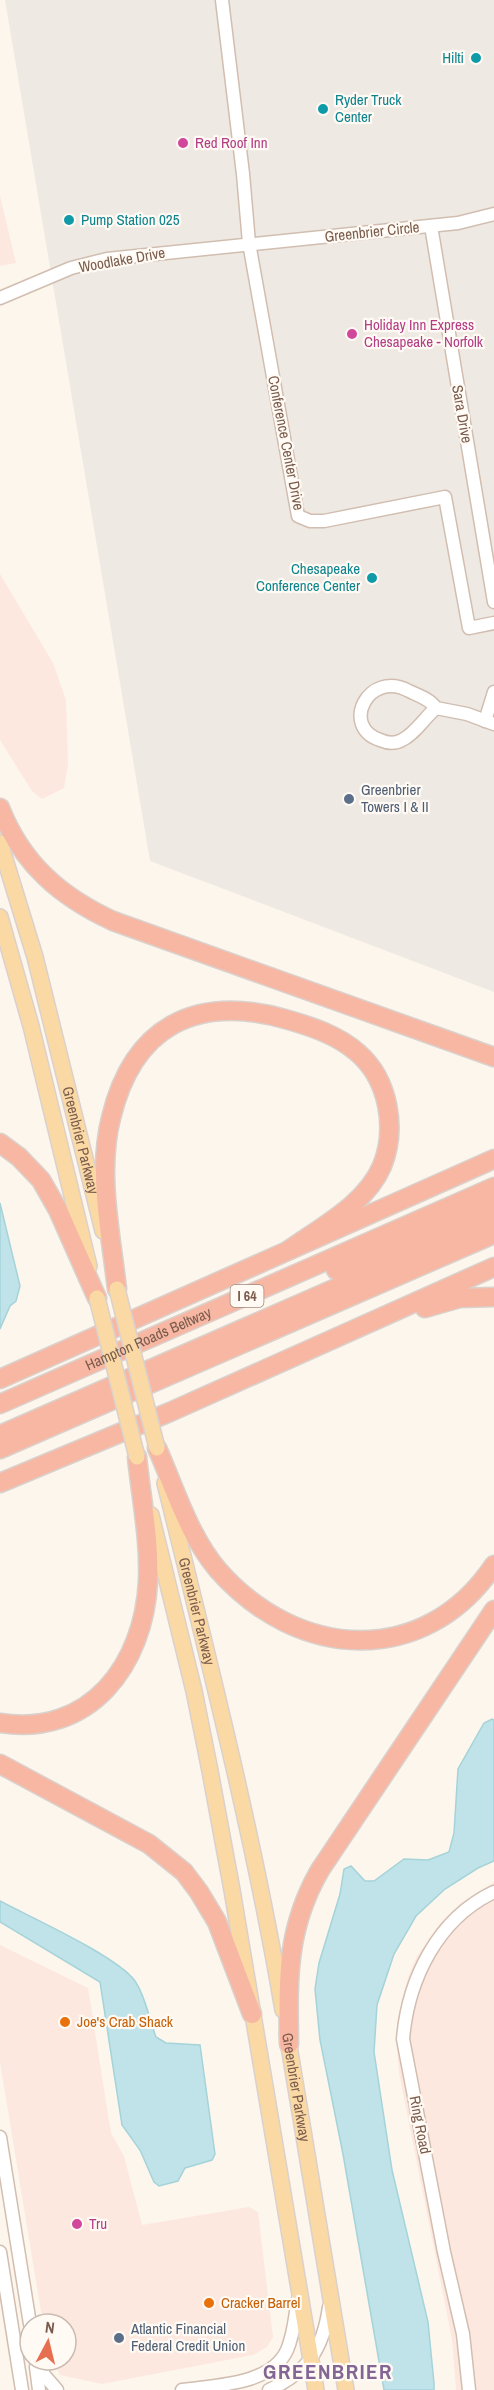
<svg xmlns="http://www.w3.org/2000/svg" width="494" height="2390" viewBox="0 0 494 2390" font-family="'Archivo Narrow',sans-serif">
<rect width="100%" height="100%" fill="#fdf6ec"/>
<!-- commercial -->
<g fill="#fde8e0">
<path d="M0 196 16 263 0 266Z"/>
<path d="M0 574 53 663 66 700 68 765 64 788 42 799 32 791 0 740Z"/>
<path d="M494 1882V2390H456L452 2339 399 2073 396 2038 398 2017 408 1978 416 1958 440 1923 461 1903Z"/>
<path d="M0 1945 88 1988 111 2133 124 2156 142 2225 249 2207 258 2212 273 2337 267 2347 253 2355 102 2384 60 2375 54 2360H66V2324H43L0 2062Z"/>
</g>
<!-- industrial -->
<path fill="#efe9e4" d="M5 0H494V992L150 861Z"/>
<!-- water -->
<g fill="#bfe3e8" stroke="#a5d3da" stroke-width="1.5">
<path d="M0 1203 20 1286 16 1301 10 1306 0 1329Z"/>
<path d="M492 1719 494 1720V1861L478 1868 445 1889 416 1916 394 1954 377 2005 374 2052 392 2170 428 2322 434 2383V2390H384L343 2154 320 2040 315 1989 319 1963 340 1894 344 1869 351 1866 365 1881H374L404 1859 428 1860 449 1852 454 1833 458 1769 484 1723Z"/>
<path d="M0 1901C30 1917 117 1956 135 1981 146 1997 149 2019 156 2037L166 2043 200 2045 215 2154 212 2160 185 2168 178 2181 159 2186 154 2182 140 2150 122 2125 100 1982 0 1922Z"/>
</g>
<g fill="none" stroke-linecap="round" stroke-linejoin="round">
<!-- minor casing -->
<g stroke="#d1beb0" stroke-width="15">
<g id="minor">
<path d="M222 0 243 174 249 243 298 516 310 521H324L445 497 469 628 494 623"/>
<path d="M431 226 494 602"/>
<path d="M0 298 71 268 107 259 458 223 494 214"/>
<path d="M436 708C425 717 415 734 402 740 395 744 387 743 380 740 340 727 368 669 409 691 419 696 430 699 436 708L467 714 494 724"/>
<path d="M485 721 494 692"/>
<path d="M0 2137 30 2324"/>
<path d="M0 2252 22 2390"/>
<path d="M38 2360 44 2375 57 2390"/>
<path d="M36 2367 39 2390"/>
<path d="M182 2390C216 2385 271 2385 287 2350 294 2334 295 2316 298 2299"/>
<path d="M269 2390C308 2372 323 2349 329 2307"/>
<path d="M469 2390 463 2334 444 2252 403 2039C408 1980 437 1919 494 1892"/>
</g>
</g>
<!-- major casing -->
<g stroke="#dad1cd" stroke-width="18">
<g id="major">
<path id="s1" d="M0 843 35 957 103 1231"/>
<path d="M0 917 31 1026 89 1266"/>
<path id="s2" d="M165 1483C208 1658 253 1832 283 2010"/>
<path d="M151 1515 194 1691 210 1771 232 1890 316 2390"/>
<path id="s3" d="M287 2034 346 2390"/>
</g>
</g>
<!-- highway casing -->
<g stroke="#dad1cd" stroke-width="21">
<g id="highway">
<path d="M0 808C22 864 61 897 113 921L494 1057"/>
<path d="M0 1143 19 1157 41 1180 58 1210 97 1298"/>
<path d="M336 1270 494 1201"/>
<path d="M117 1289C111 1234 97 1173 111 1118 133 1026 196 994 285 1019 310 1026 338 1035 358 1053 389 1080 397 1129 382 1166 366 1204 321 1227 289 1250"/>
<path d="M425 1308 460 1298 494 1297"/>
<path d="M0 1379 494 1159"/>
<path id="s4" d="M0 1404 494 1187"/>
<path d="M0 1435 494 1219"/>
<path d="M157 1448C175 1489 189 1536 218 1570 297 1660 424 1669 494 1565"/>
<path d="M0 1449 494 1234"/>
<path d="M0 1483 170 1412 494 1267"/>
<path d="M0 1723C90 1737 144 1665 148 1581 150 1540 141 1497 137 1457"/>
<path d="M0 1764 149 1844 184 1872 199 1892 217 1922 252 2014"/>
<path d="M289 2044C288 1979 286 1929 320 1870L494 1610"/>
</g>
</g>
<!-- minor -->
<use href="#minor" stroke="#fff" stroke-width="12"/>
<!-- major -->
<use href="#major" stroke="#fbd9a5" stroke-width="15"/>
<!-- highway -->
<use href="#highway" stroke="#f7b7a3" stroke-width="18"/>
<!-- major-bridge casing -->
<g stroke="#dad1cd" stroke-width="18" stroke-linecap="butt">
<g id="major-bridge">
<path d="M117 1289 157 1448"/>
<path d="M97 1298 137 1457"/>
</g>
</g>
<!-- major-bridge -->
<use href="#major-bridge" stroke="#fbd9a5" stroke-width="15"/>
</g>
<!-- markers -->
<g fill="#0f9aa8" stroke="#fffaf3" stroke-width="2">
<circle cx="476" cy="58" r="6"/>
<circle cx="323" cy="109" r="6"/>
<circle cx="69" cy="220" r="6"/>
<circle cx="372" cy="578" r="6"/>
</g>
<g fill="#d1479c" stroke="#fffaf3" stroke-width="2">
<circle cx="183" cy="143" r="6"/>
<circle cx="352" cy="334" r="6"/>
<circle cx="77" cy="2224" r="6"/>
</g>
<g fill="#5c6f8a" stroke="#fffaf3" stroke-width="2">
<circle cx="349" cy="799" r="6"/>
<circle cx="119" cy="2338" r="6"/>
</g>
<g fill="#e8710a" stroke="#fffaf3" stroke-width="2">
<circle cx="65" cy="2022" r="6"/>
<circle cx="209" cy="2303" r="6"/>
</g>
<g text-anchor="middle" stroke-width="4.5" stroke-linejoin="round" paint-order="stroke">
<!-- shield labels -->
<rect fill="#fffaf3" stroke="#a28b7f" stroke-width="1.5" x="230.5" y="1285" width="33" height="22" rx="4.5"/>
<g font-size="14" font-weight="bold" fill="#7a5c4d">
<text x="247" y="1301">I 64</text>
</g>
<!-- culture labels -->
<g font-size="15" fill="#0d838f" stroke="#fffaf3" text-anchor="end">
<text x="464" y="63">Hilti</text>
<text x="335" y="105" text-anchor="start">Ryder Truck<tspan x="335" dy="17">Center</tspan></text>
<text x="81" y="225" text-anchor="start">Pump Station 025</text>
<text x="360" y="574">Chesapeake<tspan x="360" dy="17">Conference Center</tspan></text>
</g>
<!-- hotel labels -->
<g font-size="15" fill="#b23c85" stroke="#fffaf3" text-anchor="start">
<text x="195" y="148">Red Roof Inn</text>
<text x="364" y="330">Holiday Inn Express<tspan x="364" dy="17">Chesapeake - Norfolk</tspan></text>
<text x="89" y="2229">Tru</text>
</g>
<!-- street labels -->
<g font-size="15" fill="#7a5c4d" stroke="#fffaf3">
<text transform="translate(372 232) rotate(-6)" y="5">Greenbrier Circle</text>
<text transform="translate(122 260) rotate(-10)" y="5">Woodlake Drive</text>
<text transform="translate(462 414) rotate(80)" y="5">Sara Drive</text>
<text transform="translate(286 443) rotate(79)" y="5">Conference Center Drive</text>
<text dy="5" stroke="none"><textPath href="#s1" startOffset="308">Greenbrier Parkway</textPath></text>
<text dy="5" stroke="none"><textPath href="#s4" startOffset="162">Hampton Roads Beltway</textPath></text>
<text dy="5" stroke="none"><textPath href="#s2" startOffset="132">Greenbrier Parkway</textPath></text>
<text dy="5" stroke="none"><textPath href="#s3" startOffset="54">Greenbrier Parkway</textPath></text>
<text transform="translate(420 2125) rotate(79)" y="5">Ring Road</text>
</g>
<!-- service labels -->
<g font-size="15" fill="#4e5e75" stroke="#fffaf3" text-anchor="start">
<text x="361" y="795">Greenbrier<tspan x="361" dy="17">Towers I &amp; II</tspan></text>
<text x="131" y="2334">Atlantic Financial<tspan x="131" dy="17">Federal Credit Union</tspan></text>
</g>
<!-- food labels -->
<g font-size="15" fill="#c56008" stroke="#fffaf3" text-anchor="start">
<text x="77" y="2027">Joe's Crab Shack</text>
<text x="221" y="2308">Cracker Barrel</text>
</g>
<!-- district labels -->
<g font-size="21" font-weight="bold" letter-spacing="1.5" fill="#846695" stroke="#fffaf3">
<text x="328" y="2379">GREENBRIER</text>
</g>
</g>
<!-- north arrow -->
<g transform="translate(48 2342) rotate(7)"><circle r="28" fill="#fffaf3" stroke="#cabbb1" stroke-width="1.5"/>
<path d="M0-4.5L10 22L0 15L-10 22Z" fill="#e76f51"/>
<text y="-9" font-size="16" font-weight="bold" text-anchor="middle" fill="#7a5c4d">N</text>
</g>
</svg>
